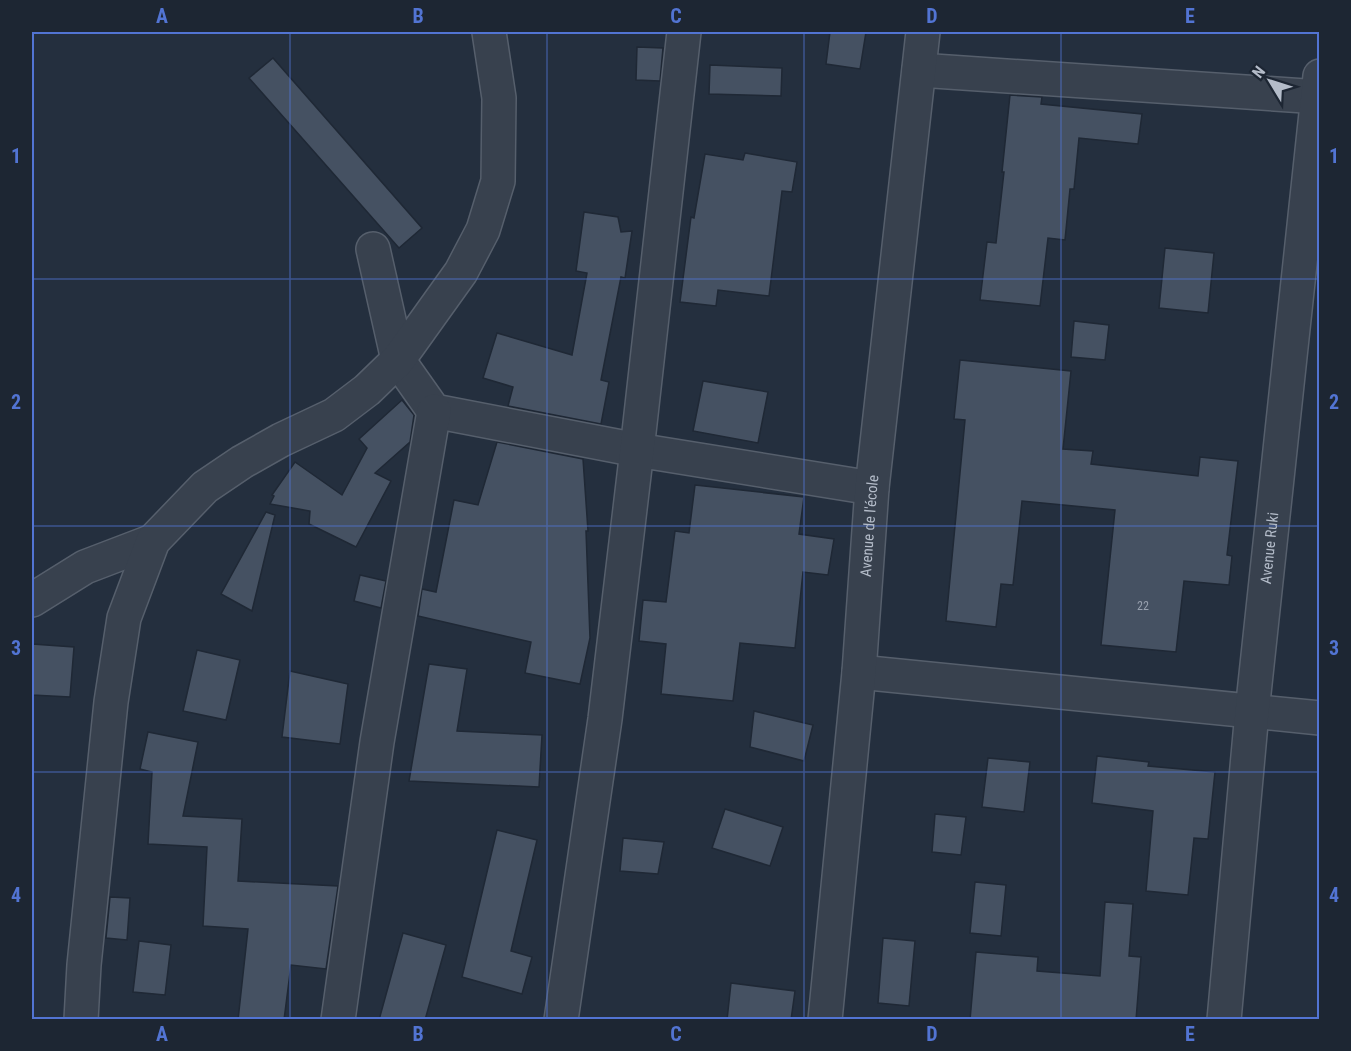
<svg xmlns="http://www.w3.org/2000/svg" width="1351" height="1051" viewBox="0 0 1351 1051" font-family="'Roboto Condensed',sans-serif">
<rect width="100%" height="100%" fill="#242f3e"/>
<!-- building -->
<g fill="#455162" stroke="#1f2835" stroke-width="1.5">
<path d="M830 32H866L860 69 826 64Z"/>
<path d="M637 47 663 48 660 81 636 80Z"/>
<path d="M273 58 422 228 399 248 249 78Z"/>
<path d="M710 65 782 68 781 96 709 94Z"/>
<path d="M1010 95 1042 97 1041 104 1142 114 1138 144 1079 138 1074 189H1070L1065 240 1048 238 1040 306 980 300 987 242 996 243 1004 172H1002Z"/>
<path d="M745 153 797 162 792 192 782 191 769 296 718 290 716 306 680 302 691 217 694 218 705 154 743 160Z"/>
<path d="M584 212 618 217 621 232 632 231 625 278 621 277 601 380 609 382 601 424 508 406 513 387 483 378 497 333 572 355 587 273 576 271Z"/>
<path d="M1165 248 1214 253 1208 313 1159 308Z"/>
<path d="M1074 321 1109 325 1105 360 1071 357Z"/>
<path d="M960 360 1071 371 1063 449 1093 451 1091 464 1198 476 1200 457 1238 461 1227 555 1232 556 1229 585 1184 581 1176 652 1101 645 1115 510 1022 501 1013 585 1001 584 996 627 946 621 965 420 954 419Z"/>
<path d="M703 381 768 392 758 443 693 431Z"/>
<path d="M402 400 414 415 410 442 375 473 391 481 356 547 309 524 310 511 270 504 274 496 272 495 295 462 342 495 367 448 359 439Z"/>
<path d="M497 442 583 459 588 531H586L590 638 580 684 525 673 531 642 418 616 422 589 436 592 454 500 478 505Z"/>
<path d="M695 485 804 497 799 534 834 539 828 575 803 572 795 648 740 643 733 701 661 694 666 644 639 641 643 600 666 602 675 531 689 533Z"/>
<path d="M266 512 275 515 252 611 221 594Z"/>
<path d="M360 575 386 581 381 608 354 601Z"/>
<path d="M32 644 74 647 70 697 32 695Z"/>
<path d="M197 650 240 660 226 720 183 711Z"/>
<path d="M429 664 467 669 457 731 542 735 539 787 409 781Z"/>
<path d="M290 671 348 684 340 744 282 737Z"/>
<path d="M754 711 813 725 804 761 750 747Z"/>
<path d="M148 732 198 742 183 816 242 819 238 881 338 886 326 969 291 965 284 1020H238L248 929 203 926 207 847 148 844 152 772 140 769Z"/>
<path d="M1097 756 1149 762 1148 766 1215 772 1208 839 1194 838 1188 895 1146 891 1153 811 1092 803Z"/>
<path d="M988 758 1030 762 1024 812 982 807Z"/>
<path d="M725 809 783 827 770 866 712 848Z"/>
<path d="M935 814 966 817 961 855 932 852Z"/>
<path d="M497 830 537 840 511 951 532 957 522 994 462 977Z"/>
<path d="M623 838 664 842 658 874 620 871Z"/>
<path d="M975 882 1006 885 1001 936 970 933Z"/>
<path d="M110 897 130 898 127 940 106 938Z"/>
<path d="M1105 902 1133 904 1129 956 1141 957 1136 1020H970L976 952 1038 957 1037 971 1100 976Z"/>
<path d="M403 933 446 945 425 1020H379Z"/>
<path d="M883 938 915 941 909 1006 878 1003Z"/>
<path d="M139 941 171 945 165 995 133 992Z"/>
<path d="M731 983 795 991 791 1020H727Z"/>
</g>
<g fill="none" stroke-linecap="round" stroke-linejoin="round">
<!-- minor casing -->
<g stroke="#565f6c" stroke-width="36">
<g id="minor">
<path d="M919 70 1320 97"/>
<path d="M373 249 398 360 434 411 637 450 872 488"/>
<path d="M32 600 85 567 153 541"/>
<path d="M859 672 1320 718"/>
<path d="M81 1020 84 965 111 702 124 618 153 541 205 487 242 462 281 440 334 415 367 390 398 360 461 272 483 230 498 181 499 98 489 32"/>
<path d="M338 1020 377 742 434 411"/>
<path d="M561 1020 605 719 637 450 684 32"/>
<path id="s1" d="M1224 1020 1252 712 1320 76"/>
</g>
</g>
<!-- tertiary casing -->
<g stroke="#565f6c" stroke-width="36">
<g id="tertiary">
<path id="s2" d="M825 1020 859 672 872 488 923 32"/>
</g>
</g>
<!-- minor -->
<use href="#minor" stroke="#38414e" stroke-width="33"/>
<!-- tertiary -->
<use href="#tertiary" stroke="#38414e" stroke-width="33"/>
</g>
<!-- grid -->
<path fill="none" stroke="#5274d3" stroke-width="1.5" stroke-opacity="0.55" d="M290 32V1020M547 32V1020M804 32V1020M1061 32V1020M32 279H1320M32 526H1320M32 772H1320"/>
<g text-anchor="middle" stroke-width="5" stroke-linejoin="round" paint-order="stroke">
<!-- number labels -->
<g font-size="12" fill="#98a1af">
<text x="1143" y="610">22</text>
</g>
<!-- street labels -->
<g font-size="15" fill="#b4bcc9" stroke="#1d2633">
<text dy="5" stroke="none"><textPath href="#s2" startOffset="496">Avenue de l'école</textPath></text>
<text dy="5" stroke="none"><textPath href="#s1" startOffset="474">Avenue Ruki</textPath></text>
</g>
</g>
<!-- border -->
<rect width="1351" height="1051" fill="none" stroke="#1d2633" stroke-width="66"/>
<!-- north arrow -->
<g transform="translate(1270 81) rotate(308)" stroke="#1d2633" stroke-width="4.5" paint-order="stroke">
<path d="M0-4.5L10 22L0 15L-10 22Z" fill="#b4bcc9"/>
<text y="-9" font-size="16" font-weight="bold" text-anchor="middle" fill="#b4bcc9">N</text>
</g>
<rect x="33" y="33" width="1285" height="985" fill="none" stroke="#5274d3" stroke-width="2"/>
<g font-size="20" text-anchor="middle" font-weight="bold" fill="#5274d3">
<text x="162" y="23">A</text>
<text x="418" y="23">B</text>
<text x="676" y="23">C</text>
<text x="932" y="23">D</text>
<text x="1190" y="23">E</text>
<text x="16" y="163">1</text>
<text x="1334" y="163">1</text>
<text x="16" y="409">2</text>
<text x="1334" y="409">2</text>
<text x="16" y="655">3</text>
<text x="1334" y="655">3</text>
<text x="16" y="902">4</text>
<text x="1334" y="902">4</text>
<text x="162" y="1041">A</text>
<text x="418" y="1041">B</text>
<text x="676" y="1041">C</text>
<text x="932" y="1041">D</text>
<text x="1190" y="1041">E</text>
</g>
</svg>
